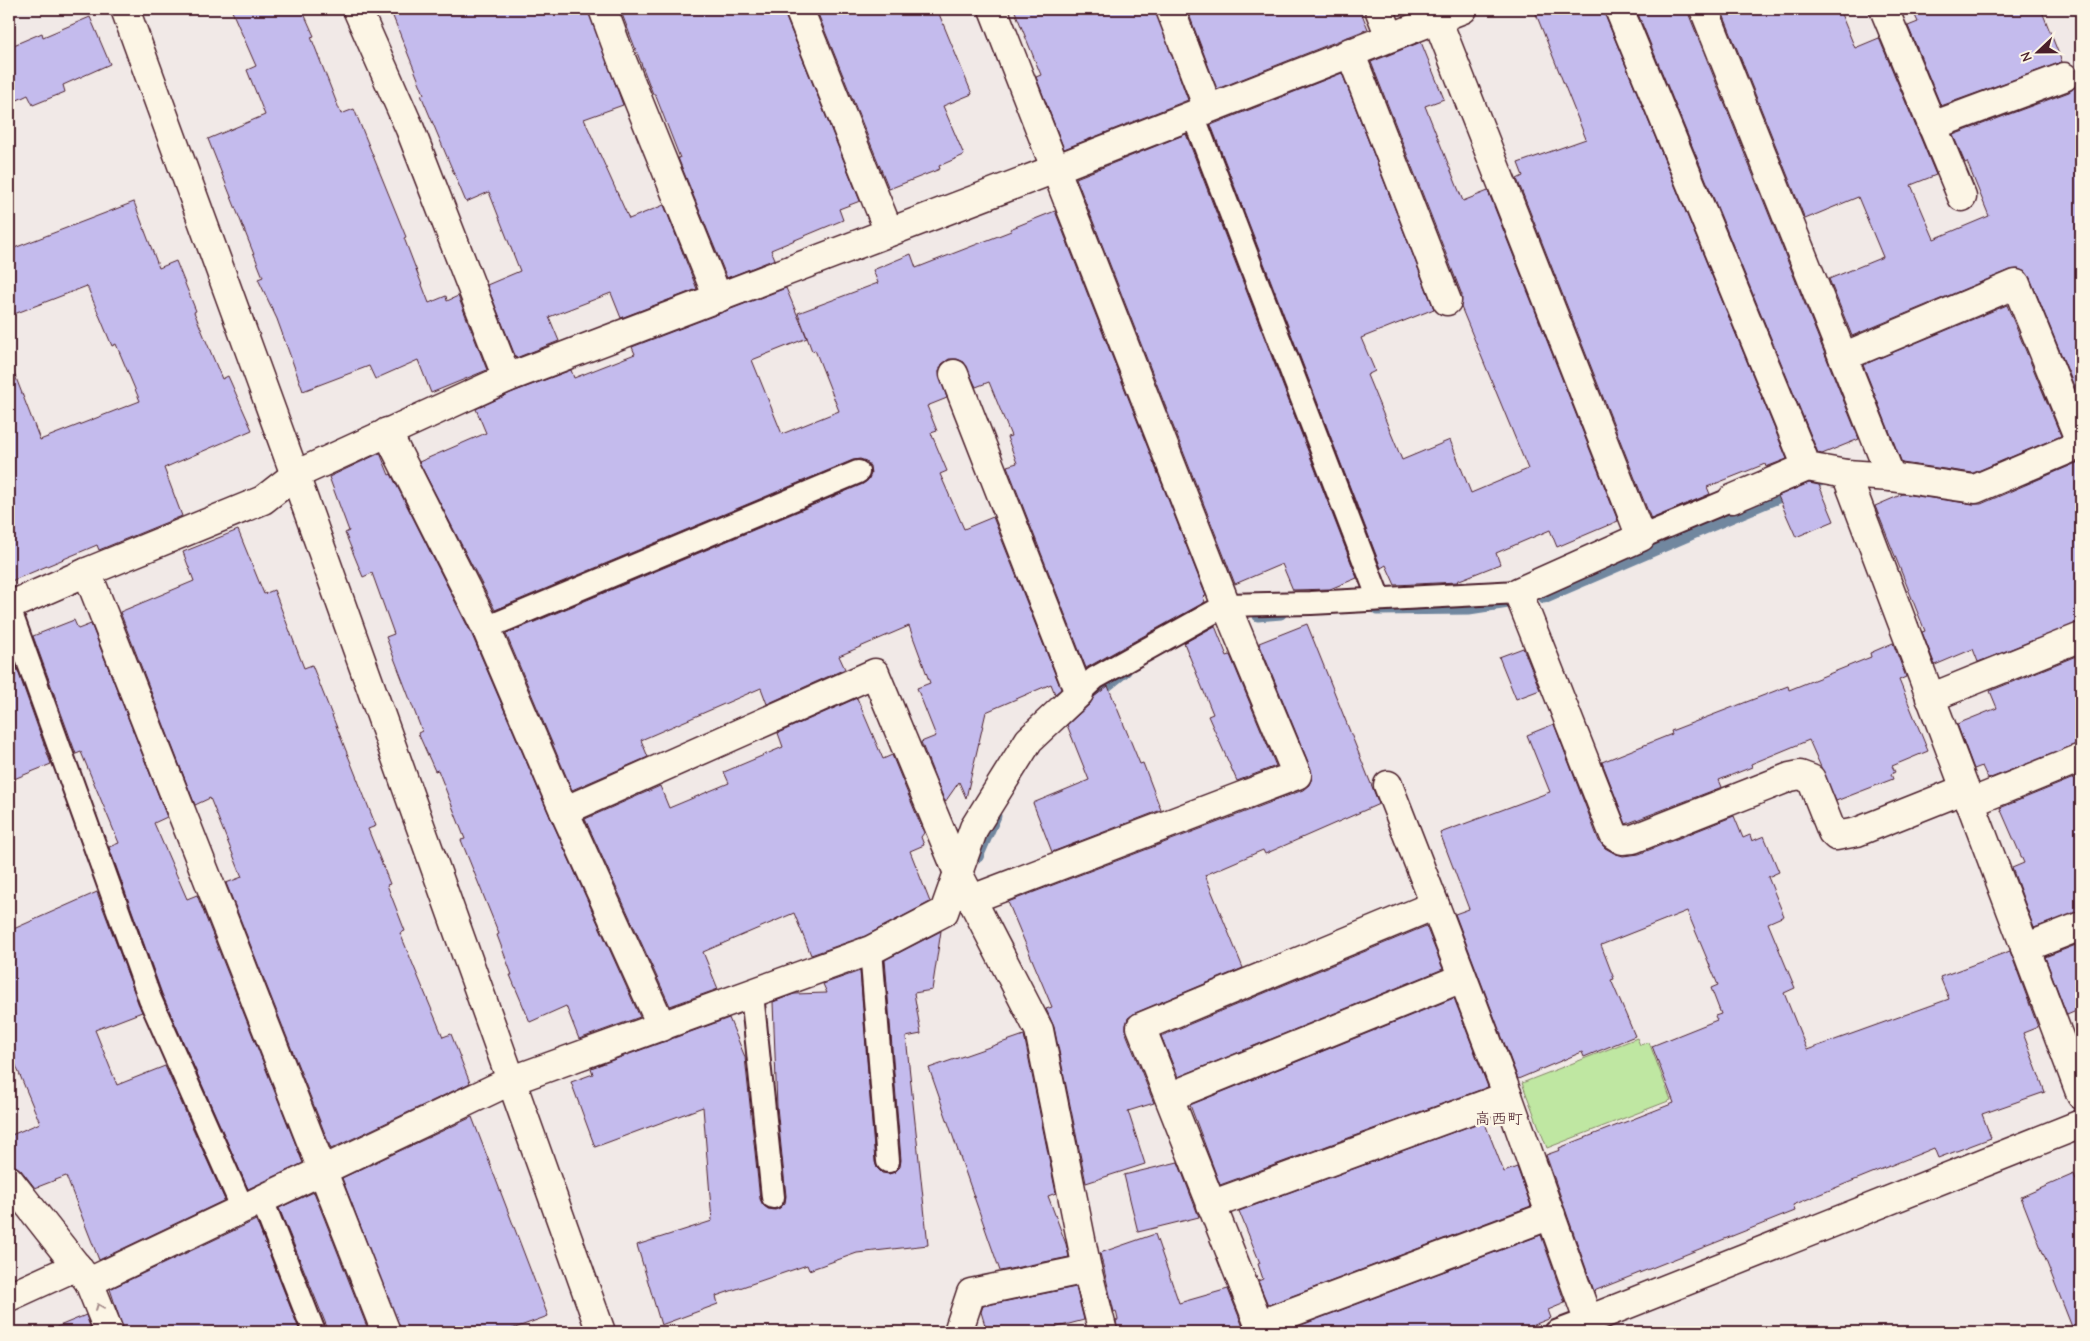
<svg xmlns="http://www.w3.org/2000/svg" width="2090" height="1341" viewBox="0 0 2090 1341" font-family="'Comic Neue','Klee One',sans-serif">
<rect width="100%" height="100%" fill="#f1e9e7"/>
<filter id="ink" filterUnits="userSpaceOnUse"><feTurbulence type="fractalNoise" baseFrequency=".02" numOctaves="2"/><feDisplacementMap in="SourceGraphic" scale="10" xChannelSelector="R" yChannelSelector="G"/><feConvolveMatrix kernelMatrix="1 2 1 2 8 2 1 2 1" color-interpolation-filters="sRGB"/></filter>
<g filter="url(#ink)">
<!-- green -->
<path fill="#bfe7a2" stroke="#848366" d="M1637 1038 1640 1045 1649 1042 1671 1100 1547 1148 1522 1083Z"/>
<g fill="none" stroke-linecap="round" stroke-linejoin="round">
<!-- stream -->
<g stroke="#71879f" stroke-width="11">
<path d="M2027 480 2046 475 2081 460"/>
<path d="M1544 598C1636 559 1727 518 1820 481"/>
<path d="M1377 610 1469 609 1508 603"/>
<path d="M1258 616 1281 614"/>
<path d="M1080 708 1126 671"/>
<path d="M978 857 996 816"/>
</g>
</g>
<!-- building -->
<g fill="#c4bbed" stroke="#4a1f2b">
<path d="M231 9H302L314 36 311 37 341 114 354 109 406 237 404 238 429 303 446 296 447 301 458 296 487 370 431 393 418 360 375 379 369 366 303 391 277 319 258 279 263 277 208 139 265 115 247 70 256 66Z"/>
<path d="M390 9H588L623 105 584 119 629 219 664 205 697 289 621 318 611 293 549 317 559 341 516 358 487 285 520 271 489 192 466 202 421 95 424 94Z"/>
<path d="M620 9H784L785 15 860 201 839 209 843 220 771 250 775 259 727 278 678 158H680L655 94H653Z"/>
<path d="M816 9H937L972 94 943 106 964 155 939 166 940 169 889 189Z"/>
<path d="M1014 9H1155L1188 100 1064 149 1036 77 1041 75Z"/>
<path d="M1187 9H1360L1368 29 1217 89Z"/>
<path d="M1534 9H1604L1605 15 1787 459 1766 467 1765 464 1707 487 1710 494 1651 519 1517 179 1523 176 1518 163 1586 139Z"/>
<path d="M1636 9H1689V15L1859 439 1822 454 1818 453Z"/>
<path d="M1721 9H1839L1855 48 1879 38 1936 175 1911 185 1934 239 1989 216 1967 162 1965 163 1953 135 2069 92 2081 82V403L2030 278 2026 272 2018 269 2010 270 1852 336 1829 279 1883 257 1858 197 1805 219Z"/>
<path d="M1912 9H2041L2062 62 1941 106 1908 26 1918 22Z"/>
<path d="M90 17 110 64 63 85 65 92 33 105 28 95 9 104V47L42 33 43 37Z"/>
<path d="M1421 42 1444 99 1425 106 1463 201 1488 191 1618 521 1557 547 1550 530 1496 553 1500 564 1457 581 1458 582 1395 585 1386 565 1381 568 1211 125 1342 73 1434 309 1361 338 1375 371 1367 375 1402 460 1450 440 1471 493 1528 469 1461 307 1462 295 1371 62Z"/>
<path d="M1186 134 1357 578 1330 589 1293 590 1282 564 1235 584 1076 178Z"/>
<path d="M134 202 159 268 176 261 196 311 194 312 222 379 228 376 252 430 164 468 182 516 99 550 97 545 9 582V366L11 365 40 440 140 401 116 344 112 346 87 286 9 316V250Z"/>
<path d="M1055 211 1206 596 1203 597 1205 602 1086 668 1007 466 1017 463 1007 437 1011 436 989 382 976 387 964 362 957 359H949L942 364 939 372 947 398 927 406 937 431 931 433 947 471 940 474 964 529 993 517 1061 689 1055 694 1051 684 986 712 966 798 959 782 945 802 921 742 936 736 917 688 930 683 909 626 839 656 845 669 767 704 761 688 641 740 648 757 572 790 506 634 863 484 868 480 871 474 870 466 866 461 860 459 853 460 495 610 419 462 486 433 476 409 513 392 571 370 574 378 635 354 632 347 786 288 807 338 752 360 782 434 839 411 815 350 812 351 798 313 878 283 873 270 911 254 916 268 1011 231 1010 229Z"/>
<path d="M2007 305 2061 436 1973 473 1902 463 1863 365Z"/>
<path d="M380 453 389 475 391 474 472 635 550 817 640 1017 579 1039 566 1006 530 1022 510 975H512L497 935 499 934 461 840 465 839 438 770 435 771 418 733 422 731 386 637 394 634 372 573 363 577 345 533 349 531 329 477Z"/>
<path d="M2081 461V622L1978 662 1973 649 1935 665 1922 632 1925 631 1875 506 1903 494 1973 504H1981Z"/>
<path d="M1809 483 1819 485 1834 521 1796 537 1778 496Z"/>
<path d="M238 530 264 594 274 590 304 668 312 665 376 826 368 829 390 884 387 885 405 931 400 933 443 1037 451 1034 470 1083 331 1149 226 883 242 877 210 798 195 805 120 612 194 581 183 552Z"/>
<path d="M74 620 78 629 91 624 167 817 154 823 187 899 197 895 303 1163 248 1189 162 994 109 847 119 843 81 752 76 754 33 636Z"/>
<path d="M1307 624 1379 804 1265 854 1263 850 1205 875 1243 968 1135 1013 1128 1018 1126 1025V1033L1154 1103 1128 1111 1145 1164 1086 1183 1054 1027 1046 1009 1052 1007 1008 902 1303 790 1309 785 1312 778 1311 769 1259 643Z"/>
<path d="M1215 626 1227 656 1230 655 1276 766 1237 781 1208 716 1213 714 1184 643Z"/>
<path d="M1893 643 1906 677 1899 680 1928 751 1892 766 1895 772 1891 774 1893 779 1836 801 1809 740 1751 764 1752 767 1719 780 1722 787 1626 824 1602 762 1672 734 1671 731 1788 686 1789 690 1871 657 1870 653Z"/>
<path d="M9 646 51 764 9 781Z"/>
<path d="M1523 648 1540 690 1516 699 1499 657Z"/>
<path d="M2081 654V743L1988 779 1982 766 1974 769 1957 724 1997 708 1990 691Z"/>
<path d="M1108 686 1140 764 1143 763 1161 810 1052 852 1033 803 1089 780 1067 725 1090 704 1094 697Z"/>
<path d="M857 698 883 759 892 755 924 833 921 837 924 845 910 851 930 902 865 936 811 955 794 913 703 952 718 989 670 1006 585 819 660 786 669 808 729 783 724 772 783 747 778 733Z"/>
<path d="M1554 724 1599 841 1605 848 1614 853 1623 856 1639 854 1734 816 1743 838 1750 835 1752 841 1764 836 1779 872 1768 877 1784 916 1768 923 1795 988 1784 993 1807 1050 1949 999 1940 977 2010 951 2038 1027 2023 1033 2045 1092 1982 1114 1991 1138 1938 1158 1934 1148 1793 1205 1795 1211 1594 1291 1546 1155 1560 1150 1559 1148 1674 1103 1652 1046 1717 1020 1715 1016 1721 1014 1711 988 1718 985 1687 911 1601 945 1614 979 1611 980 1635 1036 1584 1057 1582 1052 1518 1079 1455 914 1469 909 1440 833 1550 792 1527 735Z"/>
<path d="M2081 775V911L2034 928 2012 868 2024 863 2000 808Z"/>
<path d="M97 892 142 1012 95 1030 117 1085 165 1066 225 1200 99 1260 66 1176 35 1188 21 1170 15 1166 9 1165V1136L40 1123 9 1049V931Z"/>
<path d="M1426 926 1443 969 1178 1077 1161 1036Z"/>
<path d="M941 931 932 990 914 993 921 1034 906 1037 928 1245 857 1253 809 1270 807 1265 716 1296 718 1304 661 1325 637 1245 712 1221 703 1107 595 1147 571 1082 593 1074 591 1068 729 1018 745 1057 760 1199 763 1205 768 1209 775 1210 780 1208 785 1203 786 1196 777 1107 773 1002 794 994 827 993 823 984 860 971 875 1162 877 1168 882 1173 889 1174 895 1172 900 1167 901 1160 885 960Z"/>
<path d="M2081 943V1009L2067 1015 2045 957Z"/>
<path d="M1454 998 1488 1087 1220 1185 1190 1105Z"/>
<path d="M1024 1035 1056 1193 1048 1196 1066 1244 1069 1257 1000 1271 929 1068Z"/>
<path d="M472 1117 548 1316 504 1332H401L342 1178Z"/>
<path d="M1484 1121 1504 1172 1517 1167 1531 1206 1268 1305 1258 1281 1263 1279 1258 1264 1260 1263 1239 1211Z"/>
<path d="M1178 1162 1199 1217 1138 1232 1124 1175Z"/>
<path d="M2074 1174 2081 1193V1332H2074L2021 1197Z"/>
<path d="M314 1192 369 1332H329L279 1208Z"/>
<path d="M256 1220 299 1329 290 1332H124L110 1289Z"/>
<path d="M1155 1234 1179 1303 1228 1289 1245 1332H1118L1116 1321 1118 1320 1116 1311 1114 1312 1100 1253Z"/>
<path d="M1541 1235 1565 1303 1548 1310 1551 1318 1516 1332H1283Z"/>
<path d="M1076 1287 1084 1320 1039 1332H987L981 1312 983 1306Z"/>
<path d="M86 1315 92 1332H47V1331Z"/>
</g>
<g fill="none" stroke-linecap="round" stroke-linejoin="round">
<!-- service casing -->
<g stroke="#4a1f2b" stroke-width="26">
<g id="service">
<path d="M1193 115 1379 599"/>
<path d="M1641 537 1732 499"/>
<path d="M9 608 150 999 243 1209"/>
<path d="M486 628 858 472"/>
<path d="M1079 693 1095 678 1226 605 1311 603 1518 592"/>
<path d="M871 950 888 1161"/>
<path d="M752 994 773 1197"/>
<path d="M262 1200 314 1332"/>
<path d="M1556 1332 1588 1320"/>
</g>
</g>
<!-- minor casing -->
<g stroke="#4a1f2b" stroke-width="31">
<g id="minor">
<path d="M357 9 410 129 507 378"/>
<path d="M603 9 621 58 718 298"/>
<path d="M799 9 889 232"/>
<path d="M1170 9 1208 108"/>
<path d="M1379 9 1390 37"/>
<path d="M1619 9 1807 467"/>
<path d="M1704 9 1891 477"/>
<path d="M1884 9 1962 197"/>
<path d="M1437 19 1641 537 1518 592 1614 835 1622 840 1633 839 1790 777 1800 775 1811 779 1832 832 1836 836 1857 832 1965 789"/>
<path d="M1350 52 1447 301"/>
<path d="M1932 126 2064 77"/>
<path d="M1843 357 2016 284 2081 444"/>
<path d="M387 432 486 628 564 811 662 1027"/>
<path d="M1846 474 2081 1095"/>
<path d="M1732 499 1807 467 1846 474 1891 477 1975 489 2081 444"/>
<path d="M87 572 386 1332"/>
<path d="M9 606 87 572 263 500 295 475 507 378 1055 169 1463 9"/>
<path d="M1930 698 2081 637"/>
<path d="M1970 803 2081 758"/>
<path d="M564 811 875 673 958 873 1039 1030 1087 1269 1103 1332"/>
<path d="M972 899 1297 775 1226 605 993 9"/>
<path d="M1435 905 1508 1096 1588 1320 2081 1124"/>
<path d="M2025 948 2081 926"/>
<path d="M1169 1097 1462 978"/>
<path d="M9 1180 89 1282 109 1332"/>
<path d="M1211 1205 1508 1096"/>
<path d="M89 1282 510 1081 871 950 944 912 974 828 1029 740 1079 693 954 374"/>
<path d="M9 1297 77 1266"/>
<path d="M1258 1325 1551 1215"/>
<path d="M958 1332 971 1293 1087 1269"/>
<path d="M1262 1332 1141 1027 1435 905 1388 785"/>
</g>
</g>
<!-- tertiary casing -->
<g stroke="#4a1f2b" stroke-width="31">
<path id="tertiary" d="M125 9 295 475 601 1332"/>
</g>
<!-- service -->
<use href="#service" stroke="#fcf5e5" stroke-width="22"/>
<!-- minor -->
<use href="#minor" stroke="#fcf5e5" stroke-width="28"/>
<!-- tertiary -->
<use href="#tertiary" stroke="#fcf5e5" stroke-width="28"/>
</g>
<!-- one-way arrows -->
<defs><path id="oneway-chevron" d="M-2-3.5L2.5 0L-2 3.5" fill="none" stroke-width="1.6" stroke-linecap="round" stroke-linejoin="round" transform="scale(1.25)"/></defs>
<use stroke="#a38a88" href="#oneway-chevron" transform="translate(99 1307) rotate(-111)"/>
</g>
<g text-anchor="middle" stroke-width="5" stroke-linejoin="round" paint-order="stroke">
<!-- neighbourhood labels -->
<g font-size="16" fill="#4a1f2b" stroke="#fcf5e5">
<text x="1499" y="1124">高西町</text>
</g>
</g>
<!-- margin -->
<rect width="2090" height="1341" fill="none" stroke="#fcf5e5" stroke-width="30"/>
<rect x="15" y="15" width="2060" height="1311" fill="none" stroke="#4a1f2b" stroke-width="2" filter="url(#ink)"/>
<!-- north arrow -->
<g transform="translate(2038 52) rotate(248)" stroke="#fcf5e5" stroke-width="4" paint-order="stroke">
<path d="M0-4L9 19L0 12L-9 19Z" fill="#4a1f2b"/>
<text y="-8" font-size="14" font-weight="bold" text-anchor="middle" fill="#4a1f2b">N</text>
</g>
</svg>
